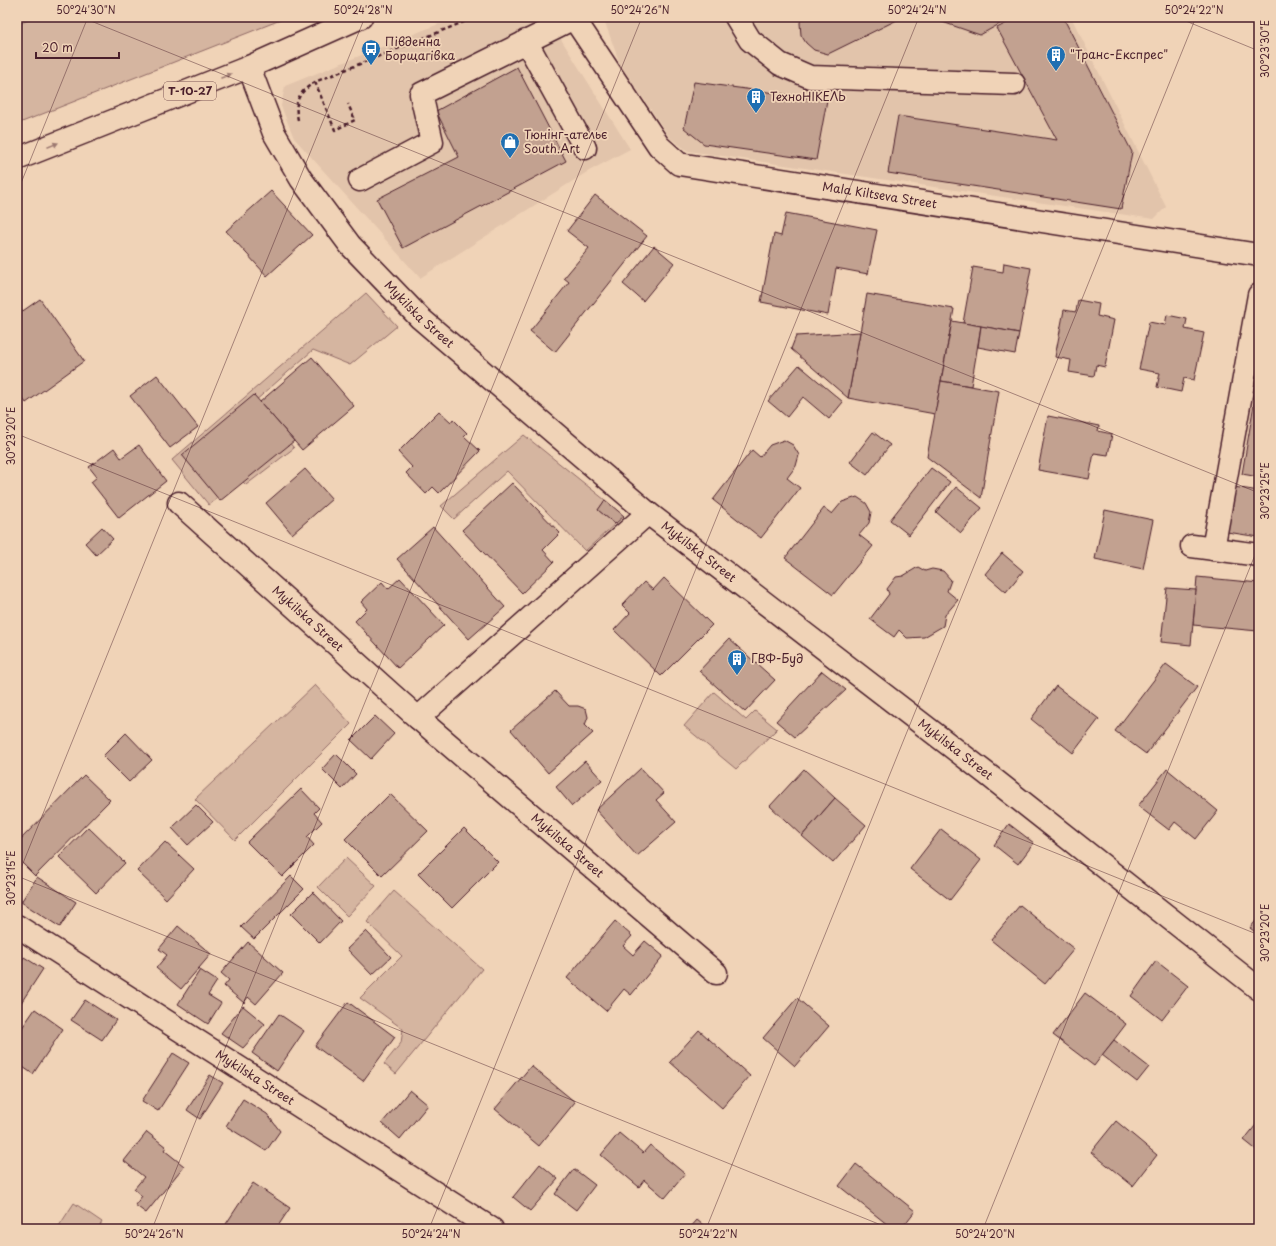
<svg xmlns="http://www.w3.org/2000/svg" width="1276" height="1246" viewBox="0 0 1276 1246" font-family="'Playpen Sans',sans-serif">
<rect width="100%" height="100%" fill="#f0d3b7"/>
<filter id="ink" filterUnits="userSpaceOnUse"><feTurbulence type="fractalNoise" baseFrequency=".025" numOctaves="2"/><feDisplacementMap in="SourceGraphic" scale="8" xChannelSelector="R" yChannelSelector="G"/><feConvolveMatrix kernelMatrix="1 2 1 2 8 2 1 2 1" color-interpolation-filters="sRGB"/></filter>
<g filter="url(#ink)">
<!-- built -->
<g fill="#e2c4ab">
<path d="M456 17H547L630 149 587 172 420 278 294 138 281 106 285 86Z"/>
<path d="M603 17H1071L1166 207 1154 219 688 151 670 138 620 64Z"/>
</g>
<!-- green -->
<g fill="#d5b5a0" stroke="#906a66">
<path d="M35 17H288L17 124V25Z"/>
<path d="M366 293 397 326 350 365 313 350 254 402 294 448 246 485 241 480 209 505 172 460Z"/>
<path d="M524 435 605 500 598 510 615 524 585 551 507 471 454 519 441 506Z"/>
<path d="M315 685 351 724 235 840 195 799Z"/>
<path d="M714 692 746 720 755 711 777 729 736 769 684 726Z"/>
<path d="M346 858 376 886 347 916 318 887Z"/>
<path d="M394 891 482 969 396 1074 384 1064 401 1043 403 1029 360 998 402 956 367 922Z"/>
<path d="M74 1203 102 1222 98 1229H57Z"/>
</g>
<!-- building -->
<g fill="#c2a190" stroke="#4a1f2b">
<path d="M801 17H903L828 54 814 50 806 43 801 35 800 23Z"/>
<path d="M928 17H1012L980 35Z"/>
<path d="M1018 17H1063L1132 152 1121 209 888 173 898 116 1057 140 997 28Z"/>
<path d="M517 67 566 161 403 248 377 199 459 157 436 111Z"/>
<path d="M694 82 827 100 816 160 704 144 684 128Z"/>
<path d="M271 191 312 235 267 276 226 231Z"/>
<path d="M595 195 647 236 555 352 530 331 569 282 564 278 589 248 567 231Z"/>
<path d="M786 213 877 230 868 274 836 268 828 315 761 302 774 234 781 236Z"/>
<path d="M654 246 674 263 643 301 623 284Z"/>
<path d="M1004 263 1031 268 1019 333 963 323 973 267 1003 272Z"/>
<path d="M867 294 954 309 935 414 848 398Z"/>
<path d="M40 299 84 361 26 403 17 390V315Z"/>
<path d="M1078 300 1099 304 1097 316 1114 320 1105 367 1096 365 1094 376 1069 372 1071 360 1055 357 1064 310 1076 312Z"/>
<path d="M1167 315 1187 319 1185 329 1204 333 1194 380 1184 378 1181 392 1157 387 1160 373 1139 369 1149 322 1165 325Z"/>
<path d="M952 321 981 326 971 386 941 381Z"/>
<path d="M981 326 1019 333 1015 354 978 347Z"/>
<path d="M860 332 848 398 791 349 796 336Z"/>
<path d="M312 357 354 406 302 450 260 402Z"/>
<path d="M799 365 843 402 829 419 803 397 787 417 768 401Z"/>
<path d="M157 375 198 427 170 448 130 396Z"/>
<path d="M1259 375V477L1242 474Z"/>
<path d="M941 381 999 391 981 498 927 457Z"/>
<path d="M254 395 294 441 220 501 182 455Z"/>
<path d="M439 411 451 422 453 419 467 433 464 436 480 451 439 493 433 487 426 494 406 473 412 467 398 452Z"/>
<path d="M1048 416 1099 426 1098 431 1112 434 1108 455 1094 453 1089 479 1038 470Z"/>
<path d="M873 432 890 445 867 475 850 462Z"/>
<path d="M784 440 793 445 799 455 796 466 787 478 800 488 761 538 713 500 752 450 760 457 770 445Z"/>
<path d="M139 445 166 481 119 518 91 482 97 477 89 467 114 448 121 458Z"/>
<path d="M931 468 950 482 909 535 890 520Z"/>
<path d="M305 469 332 499 292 534 266 503Z"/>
<path d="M512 483 560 533 543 550 554 562 522 593 462 530Z"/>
<path d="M956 487 982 508 961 533 936 512Z"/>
<path d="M1234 487 1259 491V537L1227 532Z"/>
<path d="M857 497 866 503 871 512 869 523 859 535 873 546 833 595 785 558 824 508 832 514 842 502Z"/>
<path d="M605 500 624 516 615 524 598 510Z"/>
<path d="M1105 510 1153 520 1143 569 1095 559Z"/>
<path d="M102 527 113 539 96 555 85 543Z"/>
<path d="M433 527 505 607 469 639 397 559Z"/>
<path d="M1002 553 1023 571 1006 592 985 574Z"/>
<path d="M918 567 925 571 932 569 943 571 951 580 947 591 958 600 945 615 943 626 924 637 907 638 899 630 894 637 870 619 889 594 887 589 896 577 903 576Z"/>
<path d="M1197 577 1259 583 1258 631 1193 625Z"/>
<path d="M400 578 444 625 398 668 355 621 367 609 361 602 382 582 388 589Z"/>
<path d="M664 578 712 625 661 676 614 630 630 613 622 605 644 582 653 590Z"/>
<path d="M1167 588 1196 590 1191 645 1161 642Z"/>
<path d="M729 639 775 680 745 712 699 671Z"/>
<path d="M1166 664 1197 687 1146 754 1115 731Z"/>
<path d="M822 671 846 690 795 737 776 721Z"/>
<path d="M1056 686 1099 719 1073 753 1031 719Z"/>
<path d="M555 691 569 706H578L586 709 588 717 585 725 593 733 548 773 511 730Z"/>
<path d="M375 716 394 734 371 759 351 740Z"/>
<path d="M126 733 152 760 129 782 103 756Z"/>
<path d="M336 754 356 774 342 789 322 769Z"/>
<path d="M585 761 602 780 572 806 556 787Z"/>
<path d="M641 768 664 793 656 800 676 822 637 856 596 810Z"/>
<path d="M804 769 835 798 802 836 770 806Z"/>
<path d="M1167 769 1218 811 1196 839 1175 822 1169 830 1138 806Z"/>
<path d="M84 775 110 800 35 876 17 858V843Z"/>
<path d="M301 789 319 808 314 813 322 822 307 837 314 845 282 877 247 842Z"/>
<path d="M390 794 428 831 382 876 345 839Z"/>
<path d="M835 798 866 825 833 863 802 836Z"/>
<path d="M196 805 213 822 188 845 172 828Z"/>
<path d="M1009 824 1034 843 1018 864 994 845Z"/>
<path d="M88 827 125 863 96 893 59 857Z"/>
<path d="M464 828 498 862 452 908 418 874Z"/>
<path d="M941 829 981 860 950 900 910 869Z"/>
<path d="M165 842 194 869 166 899 137 871Z"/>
<path d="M291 876 304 889 254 939 241 927Z"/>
<path d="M37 877 76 902 60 927 21 902Z"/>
<path d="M313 892 341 921 320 943 291 914Z"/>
<path d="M1020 905 1074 949 1045 984 991 940Z"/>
<path d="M1259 917V935L1250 928Z"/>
<path d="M615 921 632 936 623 946 633 955 645 941 663 956 631 995 624 989 606 1011 567 978Z"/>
<path d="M178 926 211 954 181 989 156 968 167 955 159 949Z"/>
<path d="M366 931 391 957 372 975 347 949Z"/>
<path d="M248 942 283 973 256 1004 248 997 244 1003 224 986 229 980 221 973Z"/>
<path d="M24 957 43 969 17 1009V968Z"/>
<path d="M1156 961 1188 986 1162 1020 1131 996Z"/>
<path d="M200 970 217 981 208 995 221 1003 208 1024 178 1004Z"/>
<path d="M1085 993 1126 1024 1094 1066 1053 1035Z"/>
<path d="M797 998 829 1026 795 1066 763 1038Z"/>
<path d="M85 1000 116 1020 102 1040 71 1020Z"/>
<path d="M348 1002 395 1037 363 1081 315 1046Z"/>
<path d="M243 1006 265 1024 243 1048 221 1033Z"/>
<path d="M35 1009 63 1029 33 1074 17 1063V1035Z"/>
<path d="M279 1014 304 1031 277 1071 252 1053Z"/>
<path d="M699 1030 750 1076 722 1108 670 1062Z"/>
<path d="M1114 1040 1149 1067 1137 1082 1102 1055Z"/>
<path d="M173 1053 189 1063 158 1111 142 1101Z"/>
<path d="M531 1066 575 1102 539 1146 495 1109Z"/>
<path d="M210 1075 223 1083 200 1119 187 1110Z"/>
<path d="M410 1090 428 1105 400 1139 382 1123Z"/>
<path d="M243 1099 267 1114 280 1131 266 1151 226 1126Z"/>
<path d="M1116 1121 1157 1155 1133 1186 1091 1152Z"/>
<path d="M1259 1121V1152L1244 1140Z"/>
<path d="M147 1132 166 1147 164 1150 184 1166 146 1213 135 1205 142 1196 134 1189 144 1177 124 1161Z"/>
<path d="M619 1133 643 1153 650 1145 685 1174 665 1198 644 1180 639 1187 601 1155Z"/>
<path d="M540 1164 558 1179 530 1211 513 1197Z"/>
<path d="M856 1164 915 1211 901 1229H893L839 1186Z"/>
<path d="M574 1169 595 1185 576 1210 555 1194Z"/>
<path d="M253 1183 290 1208 276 1229H233L226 1224Z"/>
<path d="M697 1220 708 1229H689Z"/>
</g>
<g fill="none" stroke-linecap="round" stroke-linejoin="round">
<!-- minor casing -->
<g stroke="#4a1f2b" stroke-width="25">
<g id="minor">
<path id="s1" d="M573 17 659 146 679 164 1259 255"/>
<path d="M736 17 750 40 780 64 810 77 1014 84"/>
<path d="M526 41 585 148"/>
<path id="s2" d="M249 67 274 133 301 179 350 245 420 318 648 513 987 774 1259 989"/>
<path d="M360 180 432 142 421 94 576 17"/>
<path id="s3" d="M179 503 418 718 716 973"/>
<path d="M1192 546 1259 555"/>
<path d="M1213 549 1259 295"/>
<path d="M418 718 648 513"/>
<path id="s4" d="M17 926 492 1229"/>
</g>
</g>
<!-- highway casing -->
<g stroke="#4a1f2b" stroke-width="25">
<path id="highway" d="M17 159 249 67 361 17"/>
</g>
<!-- path -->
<g stroke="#4a1f2b" stroke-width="2.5" stroke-dasharray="4 3" stroke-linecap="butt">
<path d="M315 82 335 130 355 120 348 104"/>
<path d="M298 120C294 101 298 93 315 82L476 17"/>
</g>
<!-- minor -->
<use href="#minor" stroke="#f0d3b7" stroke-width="22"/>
<!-- highway -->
<use href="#highway" stroke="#f0d3b7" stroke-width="22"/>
</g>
<!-- one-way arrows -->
<defs><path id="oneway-solid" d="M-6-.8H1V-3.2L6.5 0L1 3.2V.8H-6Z"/></defs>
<g fill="#9d7971">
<use href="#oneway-solid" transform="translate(226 76) rotate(-22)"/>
<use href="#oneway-solid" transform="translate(53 145) rotate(-22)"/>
</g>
</g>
<!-- ticks -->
<path fill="none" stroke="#4a1f2b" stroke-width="1" stroke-opacity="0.45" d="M81 17 1259 493M1176 17 1259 51M17 193 88 17M17 434 1259 935M17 876 891 1229M17 878 365 17M152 1229 642 17M429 1229 919 17M706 1229 1196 17M983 1229 1259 545"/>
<!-- icons -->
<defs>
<g id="bus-pin" transform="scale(1)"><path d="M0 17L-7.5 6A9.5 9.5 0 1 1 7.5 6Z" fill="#1f6fb2" stroke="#f0d3b7"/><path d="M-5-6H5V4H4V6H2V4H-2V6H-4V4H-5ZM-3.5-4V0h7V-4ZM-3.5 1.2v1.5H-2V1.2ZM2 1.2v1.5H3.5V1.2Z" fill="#fff"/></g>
<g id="building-pin" transform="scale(1)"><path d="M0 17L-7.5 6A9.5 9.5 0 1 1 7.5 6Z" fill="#1f6fb2" stroke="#f0d3b7"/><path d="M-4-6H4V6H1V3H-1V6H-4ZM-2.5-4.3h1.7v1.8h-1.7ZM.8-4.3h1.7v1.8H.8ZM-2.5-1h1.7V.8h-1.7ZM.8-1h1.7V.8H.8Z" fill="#fff"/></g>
<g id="shop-pin" transform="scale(1)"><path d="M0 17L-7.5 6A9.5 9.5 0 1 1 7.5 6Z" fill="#1f6fb2" stroke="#f0d3b7"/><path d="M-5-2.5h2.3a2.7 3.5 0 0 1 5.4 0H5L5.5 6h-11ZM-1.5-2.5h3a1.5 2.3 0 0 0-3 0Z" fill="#fff"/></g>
</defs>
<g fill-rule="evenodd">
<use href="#bus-pin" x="371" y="49"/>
<use href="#building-pin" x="1056" y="55"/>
<use href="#building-pin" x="756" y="97"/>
<use href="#shop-pin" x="510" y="142"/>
<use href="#building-pin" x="737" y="659"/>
</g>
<g text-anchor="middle" stroke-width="3.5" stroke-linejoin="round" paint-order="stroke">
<!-- shield labels -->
<rect fill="#f0d3b7" stroke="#7c5555" stroke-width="1" x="164" y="82" width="52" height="18" rx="3"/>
<g font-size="11" font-weight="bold" fill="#4a1f2b">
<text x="190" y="95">Т-10-27</text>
</g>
<!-- poi labels -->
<g font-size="12" fill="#4a1f2b" stroke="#f0d3b7" text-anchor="start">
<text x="385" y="46">Південна<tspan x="385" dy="14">Борщагівка</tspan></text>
<text x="1070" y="59">"Транс-Експрес"</text>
<text x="770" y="101">ТехноНІКЕЛЬ</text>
<text x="524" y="139">Тюнінг-ательє<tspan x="524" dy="14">South.Art</tspan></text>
<text x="751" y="663">ГВФ-Буд</text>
</g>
<!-- street labels -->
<g font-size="12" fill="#4a1f2b" stroke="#f0d3b7">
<text dy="4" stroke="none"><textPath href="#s1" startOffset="385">Mala Kiltseva Street</textPath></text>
<text dy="4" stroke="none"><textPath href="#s2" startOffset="304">Mykilska Street</textPath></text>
<text dy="4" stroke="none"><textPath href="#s2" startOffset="671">Mykilska Street</textPath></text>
<text dy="4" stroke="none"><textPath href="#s3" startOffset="173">Mykilska Street</textPath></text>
<text dy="4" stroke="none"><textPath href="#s2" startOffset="995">Mykilska Street</textPath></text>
<text dy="4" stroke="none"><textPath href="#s3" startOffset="518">Mykilska Street</textPath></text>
<text dy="4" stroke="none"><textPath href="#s4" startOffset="282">Mykilska Street</textPath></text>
</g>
</g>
<!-- margin -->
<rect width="1276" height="1246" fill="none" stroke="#f0d3b7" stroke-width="44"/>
<!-- scale -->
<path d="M36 52v6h83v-6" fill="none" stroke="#4a1f2b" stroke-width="2"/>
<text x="42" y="52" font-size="12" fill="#4a1f2b" stroke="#f0d3b7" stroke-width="3" paint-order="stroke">20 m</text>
<rect x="22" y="22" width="1232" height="1202" fill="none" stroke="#4a1f2b" stroke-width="1.5"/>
<g font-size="10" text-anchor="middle" fill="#4a1f2b">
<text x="86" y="14">50°24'30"N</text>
<text x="363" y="14">50°24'28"N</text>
<text x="640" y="14">50°24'26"N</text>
<text x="917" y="14">50°24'24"N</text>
<text x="1194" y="14">50°24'22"N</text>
<text transform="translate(1265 49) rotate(-90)" y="4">30°23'30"E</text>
<text transform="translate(11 436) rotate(-90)" y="4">30°23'20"E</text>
<text transform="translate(1265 491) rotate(-90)" y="4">30°23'25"E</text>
<text transform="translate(11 878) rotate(-90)" y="4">30°23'15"E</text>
<text transform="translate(1265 933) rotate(-90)" y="4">30°23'20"E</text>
<text x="154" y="1238">50°24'26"N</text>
<text x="431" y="1238">50°24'24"N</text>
<text x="708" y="1238">50°24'22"N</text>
<text x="985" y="1238">50°24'20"N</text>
</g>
</svg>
